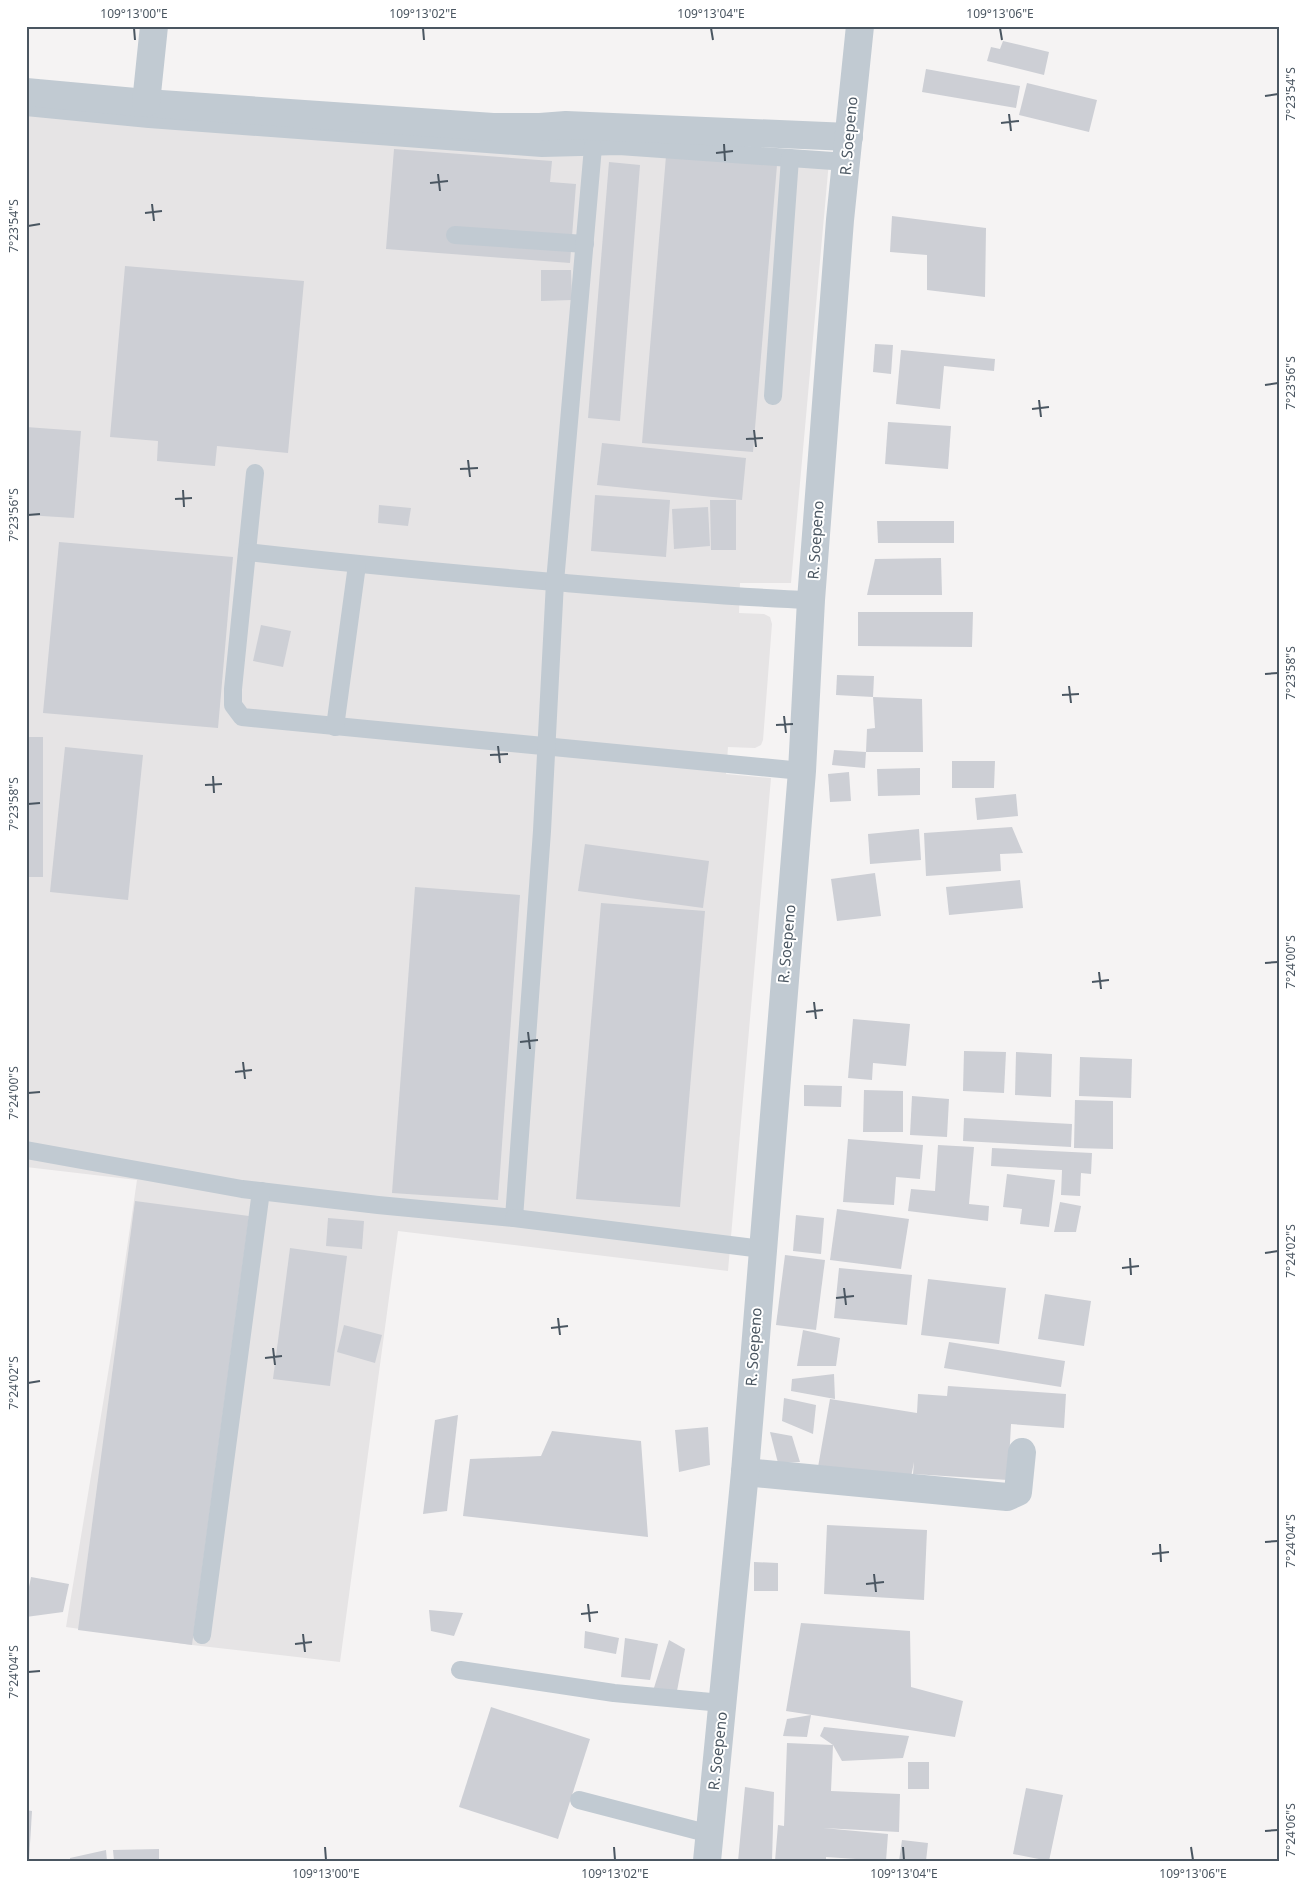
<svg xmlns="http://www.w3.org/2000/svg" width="1305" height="1887" viewBox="0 0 1305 1887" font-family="'Noto Sans',sans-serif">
<rect width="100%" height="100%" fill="#f5f3f3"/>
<!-- education -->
<path fill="#e6e4e5" d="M26 101 829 161 791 583H740L739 613 764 614 770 617 772 624 763 740 761 745 755 748 728 747 726 774 771 778 728 1271 398 1231 340 1662 192 1645 66 1627 114 1337 137 1180 26 1167Z"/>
<!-- building -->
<g fill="#cdcfd5">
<path d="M1003 41 1049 52 1044 75 987 61 991 47 1000 49Z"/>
<path d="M926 69 1020 86 1016 108 922 92Z"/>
<path d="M1027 83 1097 100 1089 132 1019 115Z"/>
<path d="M394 149 552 161 550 182 576 184 570 263 386 249Z"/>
<path d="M666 156 777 165 753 452 642 443Z"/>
<path d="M609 162 640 165 620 421 588 418Z"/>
<path d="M892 216 986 228 985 297 927 290V255L890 252Z"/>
<path d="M125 266 304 281 288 453 217 446 215 466 157 461 158 441 110 437Z"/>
<path d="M541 270H571L572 300 541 301Z"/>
<path d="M875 344 893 345 891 374 873 372Z"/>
<path d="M901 350 995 359 994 371 944 366 940 409 896 404Z"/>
<path d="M888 422 951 426 948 469 885 464Z"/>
<path d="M26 427 81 431 74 518 26 515Z"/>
<path d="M602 443 746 458 742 500 597 485Z"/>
<path d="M595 495 670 500 666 557 591 551Z"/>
<path d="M710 500H736V550H711Z"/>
<path d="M379 505 411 508 408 526 378 523Z"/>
<path d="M708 507 710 546 674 549 672 509Z"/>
<path d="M877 521H954V543H878Z"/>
<path d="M59 542 233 557 218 728 43 713Z"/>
<path d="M941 558 942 595H867L875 559Z"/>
<path d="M858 612H973L972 647 858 646Z"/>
<path d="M261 625 291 631 283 667 253 661Z"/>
<path d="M837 675 874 676 873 697 836 695Z"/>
<path d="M873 697 922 699 923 752H866L867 729 875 728Z"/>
<rect x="26" y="737" width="17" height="140"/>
<path d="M65 747 143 755 128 900 50 892Z"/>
<path d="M834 750 866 752 865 768 832 765Z"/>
<path d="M952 761H995L994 788H952Z"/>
<path d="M920 768V795L878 796 877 769Z"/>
<path d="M849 772 851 801 830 802 828 774Z"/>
<path d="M1016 794 1018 816 977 820 975 798Z"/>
<path d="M1012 827 1023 853 1000 854 1001 871 926 876 924 833Z"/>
<path d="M919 829 921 860 870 864 868 834Z"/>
<path d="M585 844 709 861 703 908 578 891Z"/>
<path d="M875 873 881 916 837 921 831 879Z"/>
<path d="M1020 880 1023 908 949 915 946 887Z"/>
<path d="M415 887 520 895 498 1200 392 1193Z"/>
<path d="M601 903 705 911 680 1207 576 1199Z"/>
<path d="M853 1019 910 1024 906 1066 873 1063 872 1080 848 1078Z"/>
<path d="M964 1051 1006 1052 1004 1093 963 1091Z"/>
<path d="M1016 1052 1052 1054 1051 1097 1015 1095Z"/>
<path d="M1080 1057 1132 1059 1131 1098 1079 1096Z"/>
<path d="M804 1085 842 1086 841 1107 804 1106Z"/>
<path d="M864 1090 903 1091V1132H863Z"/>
<path d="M912 1096 949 1099 947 1137 910 1135Z"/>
<path d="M1075 1100 1113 1101V1149L1074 1148Z"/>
<path d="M964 1118 1072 1124 1071 1147 963 1141Z"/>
<path d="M848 1139 923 1145 920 1179 896 1177 894 1205 843 1202Z"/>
<path d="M938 1145 974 1147 969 1204 989 1206 988 1221 908 1211 911 1189 935 1191Z"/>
<path d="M992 1148 1092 1153 1091 1174 1081 1173 1080 1196 1061 1195 1062 1170 991 1166Z"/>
<path d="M1007 1174 1055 1180 1049 1227 1020 1224 1022 1209 1003 1207Z"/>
<path d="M135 1201 249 1216 192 1645 78 1630Z"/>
<path d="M1060 1202 1081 1206 1076 1232H1054Z"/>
<path d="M837 1209 909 1219 901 1269 830 1260Z"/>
<path d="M796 1215 824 1218 821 1254 793 1251Z"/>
<path d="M328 1218 364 1221 362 1249 326 1246Z"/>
<path d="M290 1248 347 1256 330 1386 273 1379Z"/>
<path d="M785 1255 825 1260 816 1330 776 1325Z"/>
<path d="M839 1268 912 1275 907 1325 834 1318Z"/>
<path d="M928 1279 1006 1288 999 1344 921 1335Z"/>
<path d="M1045 1294 1091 1301 1084 1346 1038 1339Z"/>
<path d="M344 1325 382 1335 375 1363 337 1352Z"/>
<path d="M803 1330 840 1338 836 1366H797Z"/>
<path d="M949 1342 1065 1361 1061 1387 944 1368Z"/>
<path d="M834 1374 835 1399 791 1391 792 1379Z"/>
<path d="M948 1386 1066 1394 1064 1428 1011 1424 1008 1480 913 1474 914 1462 910 1482 818 1467 830 1399 917 1413 918 1394 947 1396Z"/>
<path d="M784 1398 816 1405 813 1434 782 1421Z"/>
<path d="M458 1415 447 1511 423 1514 435 1420Z"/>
<path d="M708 1427 710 1465 679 1472 675 1430Z"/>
<path d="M552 1431 641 1441 648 1537 463 1516 470 1459 541 1456Z"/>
<path d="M770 1432 792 1436 800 1462 778 1463Z"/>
<path d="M827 1525 927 1530 924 1600 824 1594Z"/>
<path d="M754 1562 778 1563V1591H754Z"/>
<path d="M31 1577 69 1584 63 1612 26 1617V1602Z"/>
<path d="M429 1610 463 1613 454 1636 431 1631Z"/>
<path d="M801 1623 910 1631 911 1687 963 1701 955 1737 786 1711Z"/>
<path d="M585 1631 619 1638 616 1654 584 1648Z"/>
<path d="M625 1638 658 1644 650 1680 621 1677Z"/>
<path d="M669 1640 685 1649 676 1696 653 1691Z"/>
<path d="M491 1707 590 1739 558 1839 459 1807Z"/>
<path d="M811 1715 807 1737 783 1736 787 1719Z"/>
<path d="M824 1727 909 1736 903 1758 842 1761 833 1745 820 1736Z"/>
<path d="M787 1743 833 1745 831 1791 900 1794 899 1832 823 1828 888 1834 886 1861 826 1857V1861H775L778 1825 784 1826Z"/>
<rect x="908" y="1762" width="21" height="27"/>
<path d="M745 1787 774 1792 772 1861H738Z"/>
<path d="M1026 1788 1063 1795 1049 1861 1013 1854Z"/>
<path d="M26 1810 32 1811 29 1861H26Z"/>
<path d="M902 1840 928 1843 926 1861H899Z"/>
<path d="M159 1849V1861H114L113 1850Z"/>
<path d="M106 1850 107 1861H70V1858Z"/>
</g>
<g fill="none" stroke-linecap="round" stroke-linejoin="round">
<!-- service -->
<g stroke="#c1cad2" stroke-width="18">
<path d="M26 107 149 119 542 148 619 146 847 162"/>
<path d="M455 235 585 244"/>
<path d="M773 396 790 158"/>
<path d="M255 473 233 689V705L242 717 802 771"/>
<path d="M247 552C353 564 460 574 566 583 648 590 729 597 811 600"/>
<path d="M335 727 357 565"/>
<path d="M26 1150 242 1189 378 1205 514 1218 542 831 555 582 593 147"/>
<path d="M514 1218 762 1249"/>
<path d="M202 1635 261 1191"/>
<path d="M460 1670 614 1693 722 1703"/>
<path d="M579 1800 710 1834"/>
</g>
<!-- minor -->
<g stroke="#c1cad2" stroke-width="28">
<path d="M26 92 146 103 493 127H540L566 125 849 137"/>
<path d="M146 103 154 26"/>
<path d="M745 1472 1007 1497 1018 1492 1022 1452"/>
</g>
<!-- tertiary -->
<path stroke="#c1cad2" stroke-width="28" d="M707 1861 745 1472 802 771 811 600 840 220 860 26"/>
</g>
<!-- ticks -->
<path fill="none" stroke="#4a5661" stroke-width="2" d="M134 28 135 40M423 28 424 40M711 28 713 40M1000 28 1002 40M1265 96 1278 94M1009 114 1011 131M1001 123 1019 121M724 144 725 161M716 153 733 151M438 174 440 191M430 183 448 181M152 204 154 221M145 213 162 211M28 226 40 224M1265 385 1278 383M1039 400 1041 417M1032 409 1049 407M754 430 756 447M746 439 763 438M468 460 470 477M460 469 478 468M183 490 184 507M175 499 192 498M28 515 40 514M1265 674 1278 673M1069 686 1071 703M1062 695 1079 694M784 716 786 733M776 725 793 724M498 746 500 763M490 755 508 754M213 776 214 793M205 785 222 784M28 804 40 803M1265 963 1278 962M1099 972 1101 989M1092 982 1109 980M814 1002 816 1019M806 1012 823 1010M528 1032 530 1049M520 1042 538 1040M243 1062 245 1079M235 1072 252 1070M28 1093 40 1092M1265 1253 1278 1251M1130 1258 1131 1275M1122 1268 1139 1266M844 1288 846 1305M836 1298 854 1296M558 1318 560 1335M551 1328 568 1326M273 1348 275 1365M265 1358 282 1356M28 1383 40 1381M1265 1542 1278 1541M1160 1544 1161 1562M1152 1554 1169 1552M874 1574 876 1592M866 1584 884 1582M588 1604 590 1622M581 1614 598 1612M303 1634 305 1652M295 1644 312 1642M28 1672 40 1671M1265 1831 1278 1830M325 1847 326 1860M614 1847 615 1860M903 1847 904 1860M1191 1847 1193 1860"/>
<g text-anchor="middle" stroke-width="4" stroke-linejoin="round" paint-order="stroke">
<!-- street labels -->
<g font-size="15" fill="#4a5661" stroke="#fff">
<text transform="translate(849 136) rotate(-85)" y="5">R. Soepeno</text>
<text transform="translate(816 540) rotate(-86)" y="5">R. Soepeno</text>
<text transform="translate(787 944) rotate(-85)" y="5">R. Soepeno</text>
<text transform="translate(754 1347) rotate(-86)" y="5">R. Soepeno</text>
<text transform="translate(718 1751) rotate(-84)" y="5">R. Soepeno</text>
</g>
</g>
<!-- border -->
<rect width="1305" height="1887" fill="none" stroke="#ffffff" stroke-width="55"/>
<rect x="28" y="28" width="1250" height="1832" fill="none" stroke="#4a5661" stroke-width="2"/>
<g font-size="12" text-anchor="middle" fill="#4a5661">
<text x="134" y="18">109°13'00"E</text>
<text x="423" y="18">109°13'02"E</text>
<text x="711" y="18">109°13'04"E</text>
<text x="1000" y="18">109°13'06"E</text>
<text transform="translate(1291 94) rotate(-90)" y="4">7°23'54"S</text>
<text transform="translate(14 226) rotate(-90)" y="4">7°23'54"S</text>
<text transform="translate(1291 383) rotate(-90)" y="4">7°23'56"S</text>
<text transform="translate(14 515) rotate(-90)" y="4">7°23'56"S</text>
<text transform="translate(1291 673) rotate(-90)" y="4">7°23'58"S</text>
<text transform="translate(14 804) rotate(-90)" y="4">7°23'58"S</text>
<text transform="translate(1291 962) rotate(-90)" y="4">7°24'00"S</text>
<text transform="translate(14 1093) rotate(-90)" y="4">7°24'00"S</text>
<text transform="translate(1291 1251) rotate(-90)" y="4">7°24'02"S</text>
<text transform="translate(14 1383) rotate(-90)" y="4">7°24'02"S</text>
<text transform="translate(1291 1541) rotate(-90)" y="4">7°24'04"S</text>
<text transform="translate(14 1672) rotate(-90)" y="4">7°24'04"S</text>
<text transform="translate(1291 1830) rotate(-90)" y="4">7°24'06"S</text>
<text x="326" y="1878">109°13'00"E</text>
<text x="615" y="1878">109°13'02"E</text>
<text x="904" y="1878">109°13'04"E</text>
<text x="1193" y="1878">109°13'06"E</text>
</g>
</svg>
